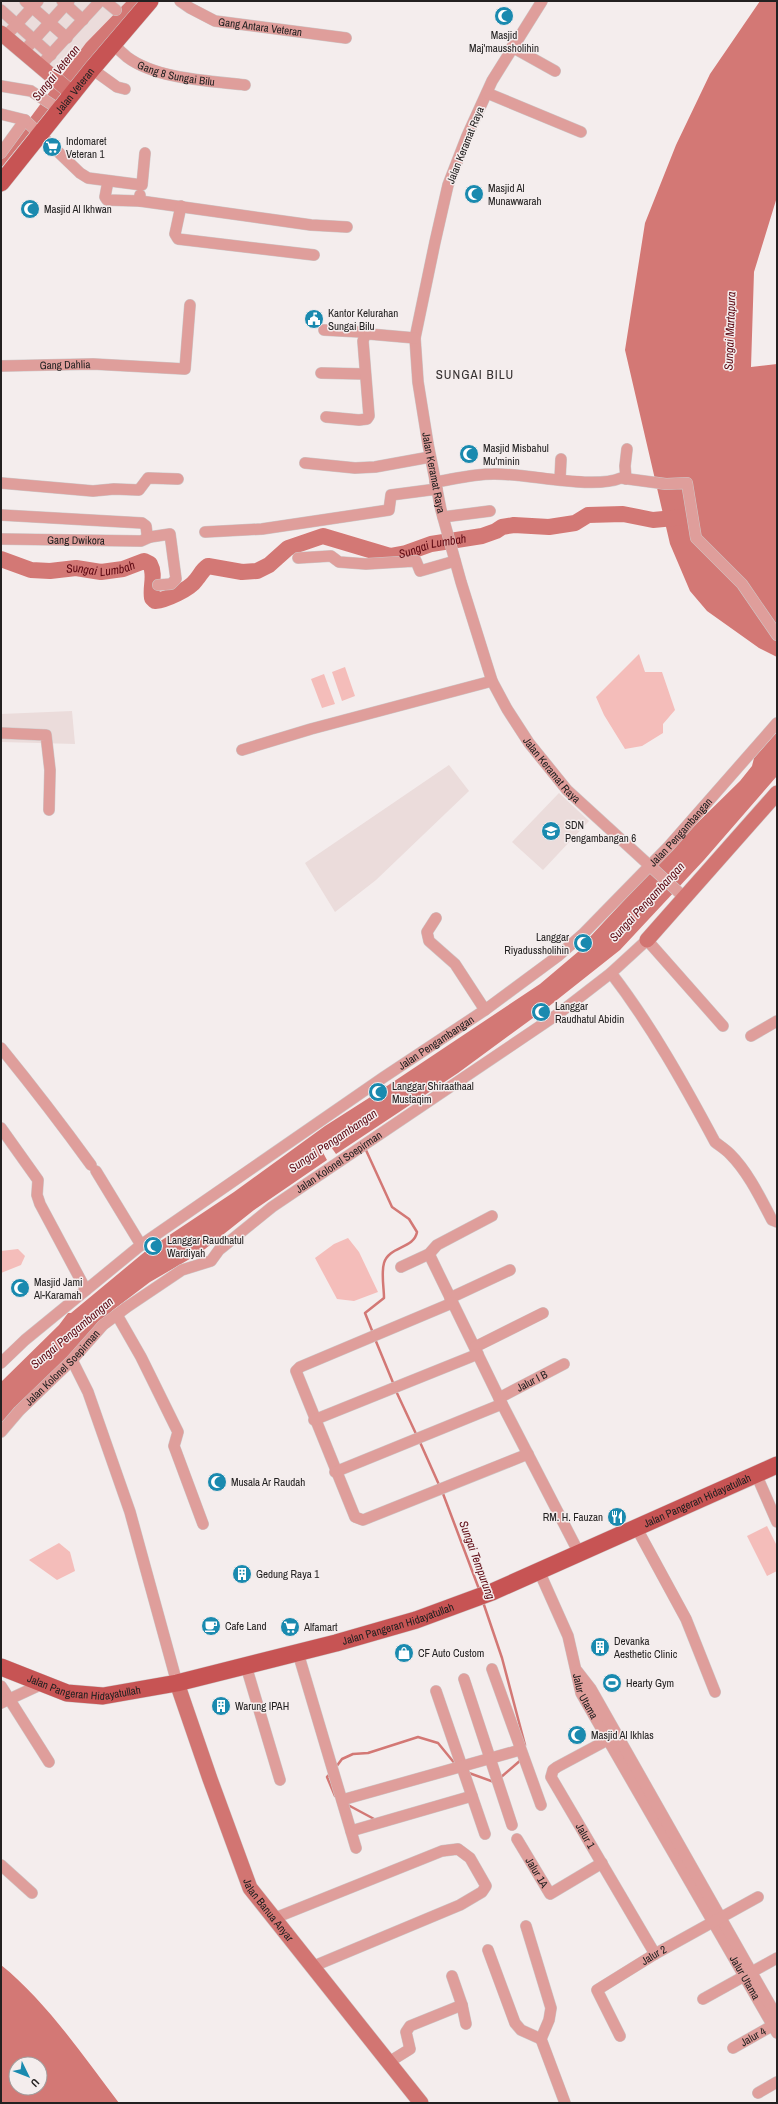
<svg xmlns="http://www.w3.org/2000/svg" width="778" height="2104" viewBox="0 0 778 2104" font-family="'Archivo Narrow',sans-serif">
<rect width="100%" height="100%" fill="#f4eded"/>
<!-- built -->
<g fill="#ebdcdb">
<path d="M1 1H127L58 77 1 27Z"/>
<path d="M72 711 75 744 1 742V714Z"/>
<path d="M449 765 469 791 376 880 335 912 305 863Z"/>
<path d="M559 793 589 821 543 870 512 842Z"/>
</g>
<!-- green -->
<g fill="#f4bdba">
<path d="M639 654 645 672H662L675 710 663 724V733L642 746 625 749 604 715 596 697Z"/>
<path d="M345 667 355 696 342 701 332 672Z"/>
<path d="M324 674 335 704 322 708 311 679Z"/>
<path d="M348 1238 359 1252 378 1292 354 1301 337 1299 315 1258 334 1244Z"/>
<path d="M18 1249 25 1256 21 1265 1 1273V1251Z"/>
<path d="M767 1526 777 1546V1571L767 1576 747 1536Z"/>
<path d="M59 1543 70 1552 75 1571 57 1580 29 1560Z"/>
</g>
<!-- water -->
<g fill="#d37875" fill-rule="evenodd">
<path d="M127 1H140L60 95 1 168V157L86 43Z"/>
<path d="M760 1H777V197L754 272 751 367 777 364V657L759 648 707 611 690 591 670 544 625 350 645 223 676 145 710 74Z"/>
<path d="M777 732V776L704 860 620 950 548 1007 458 1073 336 1154 329 1144 321 1149 327 1160 254 1210 200 1253 150 1282 113 1310 1 1427V1382L59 1325 68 1313H71L147 1250 234 1192 325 1126 372 1096 375 1101 387 1095 384 1088 540 984 579 951 589 938 684 836 740 781 752 766 754 758Z"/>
<path d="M1 1965C46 2001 84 2057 119 2103H1ZM16 2064H40V2088H16Z"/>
</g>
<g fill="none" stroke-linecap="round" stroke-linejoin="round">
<!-- stream -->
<g stroke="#d37875" stroke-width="2.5">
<path d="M365 1148 392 1207 409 1219 417 1232C414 1249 389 1246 384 1263 381 1273 384 1288 384 1298L365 1313 373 1333"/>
<path d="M375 1339 394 1385"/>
<path d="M396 1391 417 1436"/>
<path d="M419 1440 440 1487"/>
<path d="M442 1491 479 1589"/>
<path d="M483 1602 502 1658 525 1745"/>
<path d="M336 1767 342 1759 353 1754 368 1753 418 1737 438 1743 456 1765"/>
<path d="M469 1773 494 1782"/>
<path d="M330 1774 327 1777 335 1796"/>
<path d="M500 1778 522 1759"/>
<path d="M348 1805 376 1820"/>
</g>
<!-- river -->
<path stroke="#d37875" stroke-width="16" id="s1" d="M1 559 31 570 50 571 76 568 101 572 123 569 144 561 150 564C156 575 150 586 152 598L155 601C166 600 190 589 196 580 201 574 202 570 208 566L242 572 257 571 269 565 288 548 323 536 390 556 406 553 431 544 482 536 496 531 502 527 514 525 549 527 575 523 588 515 623 514 653 520 685 517"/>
<!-- street casing -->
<g stroke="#cec8c8" stroke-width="12">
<g id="street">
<path d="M25 1 67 38"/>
<path d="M62 1 83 20"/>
<path d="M105 1 116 10"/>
<path id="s2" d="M180 1 190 8 215 21 346 38"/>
<path id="s3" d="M542 1 492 81 467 136 448 185 435 242 415 338 418 382 428 444 441 510 461 582 492 681 507 709 529 743 567 790 685 898"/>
<path d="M1 10 51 55"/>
<path d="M5 37 38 1"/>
<path id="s4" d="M114 44C118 49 122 53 127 57 156 79 210 81 245 85"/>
<path d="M512 47 555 71"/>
<path d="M23 52 69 1"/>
<path d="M40 66 100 1"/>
<path d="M92 69 117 87 125 89"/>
<path d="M1 86 31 91 60 110"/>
<path d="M487 93 581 132"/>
<path d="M1 114 25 120 80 173 88 178 142 185 145 153"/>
<path d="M1 153 25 120"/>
<path d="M108 181 105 197 107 200 140 201V195"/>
<path d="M140 201 311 225 347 227"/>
<path d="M181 206 175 234 178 239 314 255"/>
<path d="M324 330 361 332 365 335"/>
<path id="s5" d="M1 366 93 364 185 369 190 305"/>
<path d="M321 373 365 374"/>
<path d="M326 417 359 420 367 419 369 416 363 341 365 335 369 334 415 338"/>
<path d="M305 463 355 468 375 467 430 457"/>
<path d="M560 479 561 459"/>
<path d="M626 479 625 466 627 449"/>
<path d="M435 482C454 479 474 474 493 474 527 473 592 490 621 478L666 484 687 483 696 538 742 584 777 635"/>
<path d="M1 483 93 491 114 489 139 490 148 478 178 479"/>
<path d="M1 515 142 523 146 526 147 534 150 537 170 534 176 579 171 584 158 585"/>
<path d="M443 517 490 511"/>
<path d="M205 532 262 529 389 510 391 495 437 489"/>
<path id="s6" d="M1 539 141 541 150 537"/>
<path d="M298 558 331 556 339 562 366 564 416 561 420 571 455 561"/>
<path d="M1 733 46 735 50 770 49 810"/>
<path d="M242 750 311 729 492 681"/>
<path d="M436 918 427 932 429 941 455 964 485 1010"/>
<path d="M611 973C651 1025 684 1084 715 1142 720 1146 725 1149 730 1154 748 1172 760 1197 772 1220L777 1222"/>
<path d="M751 1036 777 1021"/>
<path d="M1 1048C32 1086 62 1125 91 1165"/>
<path d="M1 1128 38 1180 37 1195 40 1204 86 1290"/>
<path d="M96 1171 141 1245"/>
<path d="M429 1254 502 1404 579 1553"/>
<path d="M401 1267 429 1254 437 1245 492 1216"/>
<path d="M450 1298 510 1270"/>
<path d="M452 1303 300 1367 296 1371 355 1517 363 1520 528 1454"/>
<path d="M117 1315 141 1357 178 1432 174 1446 203 1524"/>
<path d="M475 1347 543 1313"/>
<path d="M72 1360 88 1392 130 1512 177 1683"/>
<path id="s7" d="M1 1363 25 1340 141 1245 384 1077 485 1010 558 956 583 934 669 846 777 723"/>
<path id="s8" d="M499 1398 564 1364"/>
<path d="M314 1420 478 1354"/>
<path id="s9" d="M1 1432 19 1411 72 1360 103 1325 127 1307 182 1270 211 1261 219 1250 272 1207 558 1014 611 973 647 940 723 1026"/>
<path d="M335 1472 502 1404"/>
<path d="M756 1474 777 1522"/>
<path d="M636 1527 686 1619 715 1692"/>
<path id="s10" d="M539 1571 568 1636 581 1693 777 2033"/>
<path d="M298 1653 356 1848"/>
<path d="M246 1666 280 1780"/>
<path d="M492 1669 541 1805"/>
<path d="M577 1671 591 1689 777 2017"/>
<path d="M464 1679 512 1825"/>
<path d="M1 1686 49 1762"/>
<path d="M436 1691 485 1834"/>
<path d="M1 1703 42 1684"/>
<path id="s11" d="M613 1737 557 1767 553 1770 551 1777 655 1954"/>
<path d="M342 1800 520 1750"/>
<path d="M351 1831 472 1796"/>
<path id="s12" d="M517 1839 550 1894 602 1863"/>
<path d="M1 1865 32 1893"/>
<path d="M275 1918 442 1851 458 1849 470 1858 486 1886 482 1892 460 1905 314 1966"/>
<path d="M526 1926 551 2008 549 2020 541 2039 565 2103"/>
<path d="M488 1950 515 2023 521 2030 541 2039"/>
<path d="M452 1976 462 2005 466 2024"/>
<path d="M703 1999 777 1958"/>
<path id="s13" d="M620 2036 597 1990 655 1954 758 1897"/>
<path id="s14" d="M733 2048 777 2023"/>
<path d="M389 2062 410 2049 406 2032 410 2026 462 2005"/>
<path d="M758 2093 777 2082"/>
</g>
</g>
<!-- secondary casing -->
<g stroke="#cec8c8" stroke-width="16">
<g id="secondary">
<path d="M1 33 73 94"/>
<path d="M647 940 777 793"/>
<path id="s15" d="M177 1683 210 1779 250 1888 421 2103"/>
</g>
</g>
<!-- primary casing -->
<g stroke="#cec8c8" stroke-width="18">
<g id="primary">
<path id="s16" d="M1 183 92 69 150 1"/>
<path id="s17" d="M1 1667 67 1693 103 1696 177 1683 336 1643 416 1620 492 1592 777 1465"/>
</g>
</g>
<!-- street -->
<use href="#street" stroke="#df9e9b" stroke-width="11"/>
<!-- secondary -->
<use href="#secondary" stroke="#d27572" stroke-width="15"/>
<!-- primary -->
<use href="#primary" stroke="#c75454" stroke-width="17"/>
</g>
<!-- icons -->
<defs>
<g id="mosque-disc" transform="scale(1)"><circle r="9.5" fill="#1a8aaf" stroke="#f4eded"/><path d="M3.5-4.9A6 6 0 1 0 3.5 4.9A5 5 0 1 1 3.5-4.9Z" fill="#fff"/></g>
<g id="supermarket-disc" transform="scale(1)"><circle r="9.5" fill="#1a8aaf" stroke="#f4eded"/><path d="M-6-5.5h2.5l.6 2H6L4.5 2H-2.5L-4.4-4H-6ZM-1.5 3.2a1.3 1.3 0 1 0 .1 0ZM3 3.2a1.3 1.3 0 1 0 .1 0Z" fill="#fff"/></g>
<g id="civic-disc" transform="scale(1)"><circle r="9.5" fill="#1a8aaf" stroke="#f4eded"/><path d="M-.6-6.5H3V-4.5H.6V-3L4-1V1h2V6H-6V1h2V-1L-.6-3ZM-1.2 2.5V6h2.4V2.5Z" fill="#fff"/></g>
<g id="school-disc" transform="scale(1)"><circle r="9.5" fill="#1a8aaf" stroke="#f4eded"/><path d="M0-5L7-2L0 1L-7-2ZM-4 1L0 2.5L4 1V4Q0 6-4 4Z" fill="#fff"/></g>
<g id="restaurant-disc" transform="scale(1)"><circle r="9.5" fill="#1a8aaf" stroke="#f4eded"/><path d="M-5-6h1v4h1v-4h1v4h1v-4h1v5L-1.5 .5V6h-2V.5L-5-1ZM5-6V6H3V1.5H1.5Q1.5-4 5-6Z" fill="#fff"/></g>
<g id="building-disc" transform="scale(1)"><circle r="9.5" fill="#1a8aaf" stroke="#f4eded"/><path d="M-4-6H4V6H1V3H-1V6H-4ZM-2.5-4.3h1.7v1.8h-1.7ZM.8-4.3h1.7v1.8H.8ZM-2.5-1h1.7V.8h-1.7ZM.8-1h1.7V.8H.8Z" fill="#fff"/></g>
<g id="cafe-disc" transform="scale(1)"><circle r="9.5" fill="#1a8aaf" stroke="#f4eded"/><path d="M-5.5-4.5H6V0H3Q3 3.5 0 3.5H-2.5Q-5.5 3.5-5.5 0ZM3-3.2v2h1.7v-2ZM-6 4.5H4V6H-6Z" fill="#fff"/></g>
<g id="shop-disc" transform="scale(1)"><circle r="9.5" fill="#1a8aaf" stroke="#f4eded"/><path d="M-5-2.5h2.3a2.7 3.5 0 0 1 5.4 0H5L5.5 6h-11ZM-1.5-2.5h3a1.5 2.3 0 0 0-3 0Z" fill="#fff"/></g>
<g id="stadium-disc" transform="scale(1)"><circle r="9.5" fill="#1a8aaf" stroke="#f4eded"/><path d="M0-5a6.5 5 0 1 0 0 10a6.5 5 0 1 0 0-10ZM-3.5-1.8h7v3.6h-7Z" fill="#fff"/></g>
</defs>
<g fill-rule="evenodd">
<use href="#mosque-disc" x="504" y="16"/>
<use href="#supermarket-disc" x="52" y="147"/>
<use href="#mosque-disc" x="474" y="194"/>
<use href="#mosque-disc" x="30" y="209"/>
<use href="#civic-disc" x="314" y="319"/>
<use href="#mosque-disc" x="469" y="454"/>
<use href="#school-disc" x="551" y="831"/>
<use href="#mosque-disc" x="583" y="943"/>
<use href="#mosque-disc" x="541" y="1012"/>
<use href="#mosque-disc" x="378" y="1092"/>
<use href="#mosque-disc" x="153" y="1246"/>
<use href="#mosque-disc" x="20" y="1288"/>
<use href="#mosque-disc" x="217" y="1482"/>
<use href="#restaurant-disc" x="617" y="1517"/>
<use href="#building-disc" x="242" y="1574"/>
<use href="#cafe-disc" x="211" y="1626"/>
<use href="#supermarket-disc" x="290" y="1627"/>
<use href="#building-disc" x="600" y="1647"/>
<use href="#shop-disc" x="404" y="1653"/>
<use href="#stadium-disc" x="612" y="1683"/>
<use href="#building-disc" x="221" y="1706"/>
<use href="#mosque-disc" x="577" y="1735"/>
</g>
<g text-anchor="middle" stroke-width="3" stroke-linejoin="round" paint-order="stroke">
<!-- street labels -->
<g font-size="11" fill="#232121" stroke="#f4eded">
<text dy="4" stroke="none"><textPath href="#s2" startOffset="86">Gang Antara Veteran</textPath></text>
<text dy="4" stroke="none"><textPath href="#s4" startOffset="71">Gang 8 Sungai Bilu</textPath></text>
<text dy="4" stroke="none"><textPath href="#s16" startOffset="118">Jalan Veteran</textPath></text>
<text transform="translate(465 145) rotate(-68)" y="4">Jalan Keramat Raya</text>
<text dy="4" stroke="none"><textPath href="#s5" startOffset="64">Gang Dahlia</textPath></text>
<text dy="4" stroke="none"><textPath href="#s3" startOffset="500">Jalan Keramat Raya</textPath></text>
<text dy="4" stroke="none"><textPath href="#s6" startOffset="75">Gang Dwikora</textPath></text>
<text dy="4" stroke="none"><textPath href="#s3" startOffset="824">Jalan Keramat Raya</textPath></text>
<text dy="4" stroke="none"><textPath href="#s7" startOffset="865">Jalan Pengambangan</textPath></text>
<text dy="4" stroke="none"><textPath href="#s7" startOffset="541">Jalan Pengambangan</textPath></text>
<text dy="4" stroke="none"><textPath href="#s9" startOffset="437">Jalan Kolonel Soepirman</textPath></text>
<text dy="4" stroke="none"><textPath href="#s9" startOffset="89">Jalan Kolonel Soepirman</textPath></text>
<text dy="4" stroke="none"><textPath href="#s8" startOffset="37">Jalur I B</textPath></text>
<text dy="4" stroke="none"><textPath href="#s17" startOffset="735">Jalan Pangeran Hidayatullah</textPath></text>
<text dy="4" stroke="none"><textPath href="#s17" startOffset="411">Jalan Pangeran Hidayatullah</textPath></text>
<text dy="4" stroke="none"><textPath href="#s17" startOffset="87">Jalan Pangeran Hidayatullah</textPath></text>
<text dy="4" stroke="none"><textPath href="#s10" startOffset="134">Jalur Utama</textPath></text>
<text dy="4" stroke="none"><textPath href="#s11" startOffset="144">Jalur 1</textPath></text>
<text dy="4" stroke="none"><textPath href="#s12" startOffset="39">Jalur 1A</textPath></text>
<text dy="4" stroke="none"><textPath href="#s15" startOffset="246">Jalan Banua Anyar</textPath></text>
<text dy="4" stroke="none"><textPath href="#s13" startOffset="118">Jalur 2</textPath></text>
<text dy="4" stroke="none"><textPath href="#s10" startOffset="458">Jalur Utama</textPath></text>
<text dy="4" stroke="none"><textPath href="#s14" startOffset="23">Jalur 4</textPath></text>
</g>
<!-- poi labels -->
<g font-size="11" fill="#232121" stroke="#f4eded" text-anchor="start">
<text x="504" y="39" text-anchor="middle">Masjid<tspan x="504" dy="13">Maj'maussholihin</tspan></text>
<text x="66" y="145">Indomaret<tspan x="66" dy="13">Veteran 1</tspan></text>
<text x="488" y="192">Masjid Al<tspan x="488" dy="13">Munawwarah</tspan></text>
<text x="44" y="213">Masjid Al Ikhwan</text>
<text x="328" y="317">Kantor Kelurahan<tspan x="328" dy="13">Sungai Bilu</tspan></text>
<text x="483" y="452">Masjid Misbahul<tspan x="483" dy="13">Mu'minin</tspan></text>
<text x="565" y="829">SDN<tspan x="565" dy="13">Pengambangan 6</tspan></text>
<text x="569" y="941" text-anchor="end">Langgar<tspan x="569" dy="13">Riyadussholihin</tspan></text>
<text x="555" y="1010">Langgar<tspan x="555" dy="13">Raudhatul Abidin</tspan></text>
<text x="392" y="1090">Langgar Shiraathaal<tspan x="392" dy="13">Mustaqim</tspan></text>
<text x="167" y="1244">Langgar Raudhatul<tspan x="167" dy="13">Wardiyah</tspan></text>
<text x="34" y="1286">Masjid Jami<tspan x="34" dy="13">Al-Karamah</tspan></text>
<text x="231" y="1486">Musala Ar Raudah</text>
<text x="603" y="1521" text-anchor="end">RM. H. Fauzan</text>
<text x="256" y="1578">Gedung Raya 1</text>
<text x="225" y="1630">Cafe Land</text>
<text x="304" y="1631">Alfamart</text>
<text x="614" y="1645">Devanka<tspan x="614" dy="13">Aesthetic Clinic</tspan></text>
<text x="418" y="1657">CF Auto Custom</text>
<text x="626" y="1687">Hearty Gym</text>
<text x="235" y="1710">Warung IPAH</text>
<text x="591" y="1739">Masjid Al Ikhlas</text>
</g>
<!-- water labels -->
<g font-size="12" font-style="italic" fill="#5c0711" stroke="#f4eded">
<text transform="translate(56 73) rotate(-51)" y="4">Sungai Veteran</text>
<text transform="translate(730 331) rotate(-88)" y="4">Sungai Martapura</text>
<text dy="4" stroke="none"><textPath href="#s1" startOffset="497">Sungai Lumbah</textPath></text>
<text dy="4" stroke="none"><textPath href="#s1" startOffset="102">Sungai Lumbah</textPath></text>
<text transform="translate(647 902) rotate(-47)" y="4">Sungai Pengambangan</text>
<text transform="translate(333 1141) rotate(-34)" y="4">Sungai Pengambangan</text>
<text transform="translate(72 1333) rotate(-40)" y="4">Sungai Pengambangan</text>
<text transform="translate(477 1560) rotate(70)" y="4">Sungai Tempurung</text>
</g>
<!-- quarter labels -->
<g font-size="13" letter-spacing="1" fill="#342f2f" stroke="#f4eded">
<text x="475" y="379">SUNGAI BILU</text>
</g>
</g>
<!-- border -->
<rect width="778" height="2104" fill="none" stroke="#232121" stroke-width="4"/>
<!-- north arrow -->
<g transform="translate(28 2076) rotate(133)"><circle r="19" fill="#f4eded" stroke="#a09b9b"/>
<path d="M0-3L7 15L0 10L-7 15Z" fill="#1a8aaf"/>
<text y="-6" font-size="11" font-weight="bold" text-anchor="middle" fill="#232121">U</text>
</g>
</svg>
